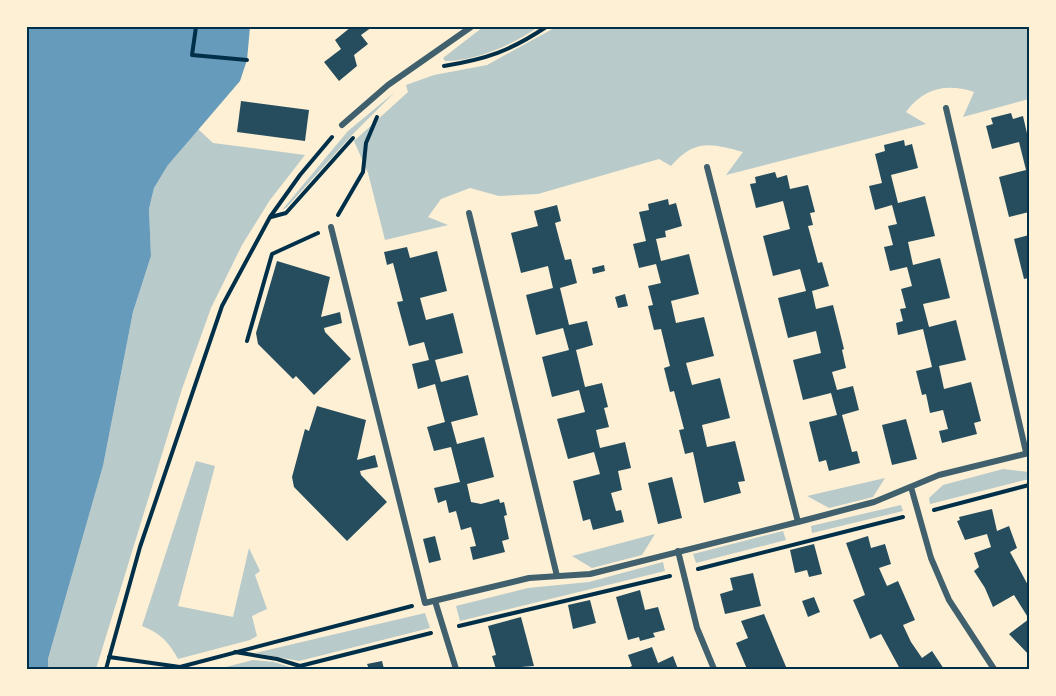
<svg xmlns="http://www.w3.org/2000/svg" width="1056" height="696" viewBox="0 0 1056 696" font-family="'Work Sans',sans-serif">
<rect width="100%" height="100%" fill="#fdf0d5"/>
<!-- green -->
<g fill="#b9caca">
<path d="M483 27H538C512 45 477 61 445 61L443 58Z"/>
<path d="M556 27H1029V99L963 117 974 92C946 83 924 88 906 112L926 124 726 175 743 152C711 143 694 139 671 166L659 159 538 194 499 196 470 188 441 199 428 217 448 225 385 240 368 173 354 141 408 92 406 85 434 75 487 65Z"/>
<path d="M395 92 352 135 287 207 282 210 348 131Z"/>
<path d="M198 129 213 143 305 155 270 200 242 245 211 308 182 389 96 669H48V659L103 466 133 312 151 256 149 209 154 188 168 165Z"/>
<path d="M196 461 215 466 178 606 233 617 249 548 260 571 255 575 267 609 252 616 257 636 250 640 178 659C169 642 160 633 142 626Z"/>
<path d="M1003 469 1029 472V479L930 504 929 498 943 485Z"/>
<path d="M885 478 873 497 829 508 807 496Z"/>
<path d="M901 505 903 511 812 533 811 526Z"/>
<path d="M783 531 786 540 696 563 693 554Z"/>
<path d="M655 534 642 555 592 568 572 556Z"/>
<path d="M663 562 665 571 460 621 456 606 528 588 589 582Z"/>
<path d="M425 613 430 628 299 661 255 653Z"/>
<path d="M253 660 274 662 296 669H218Z"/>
</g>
<!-- water -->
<path fill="#669bbc" d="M27 27H250L247 60 240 81 168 165 154 188 149 209 151 256 133 312 103 466 48 659V669H27Z"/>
<!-- building -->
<g fill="#264d5e">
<path d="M351 27H372L361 35 368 44 354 55 357 66 339 81 324 62 341 49 335 40Z"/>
<path d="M241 101 309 110 305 141 237 132Z"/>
<path d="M1011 113 1013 119 1023 116 1029 142V212L1009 217 999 177 1026 170 1019 142 992 149 986 126 993 124 991 118Z"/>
<path d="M904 140 905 146 912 144 918 168 891 175 898 203 925 196 935 236 908 242 913 265 940 258 950 298 923 304 929 327 956 320 966 360 939 366 944 389 971 382 981 421 974 423 977 434 942 443 939 431 948 429 943 410 930 413 926 394 922 395 916 371 932 367 923 329 898 335 896 323 903 321 900 309 906 308 901 289 912 286 907 267 890 271 884 247 893 245 888 226 897 224 892 205 875 210 869 186 882 183 875 154 885 151 884 145Z"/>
<path d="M775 172 777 178 787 175 790 189 808 185 815 212 810 213 813 225 808 226 818 263 822 262 829 286 812 291 816 309 833 305 844 349 842 350 846 368 832 372 837 390 853 386 859 410 842 415 852 452 857 451 860 463 829 471 826 460 819 462 809 422 837 415 831 393 803 400 793 360 821 353 816 331 788 338 778 298 806 291 800 269 773 276 763 236 790 229 783 201 756 208 750 184 756 183 755 177Z"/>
<path d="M668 199 669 205 676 203 682 226 665 231 666 237 656 239 661 261 689 254 699 294 671 301 676 323 704 317 714 356 686 363 692 385 720 378 730 418 702 425 707 447 735 441 745 481 738 482 741 493 704 503 693 452 685 454 679 430 684 429 674 391 670 392 664 368 670 366 661 329 654 330 648 306 653 305 648 286 661 283 656 264 639 268 633 244 646 241 639 212 649 210 648 204Z"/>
<path d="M557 205 561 221 555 223 560 242 565 260 571 259 577 283 560 288 569 325 587 321 593 345 576 350 585 387 602 383 608 407 604 408 609 427 596 430 600 448 625 442 631 468 618 471 622 490 611 493 616 511 621 510 624 522 593 530 590 519 583 521 573 481 600 474 594 452 568 459 557 419 585 412 579 390 552 397 542 357 569 350 563 328 536 335 526 295 553 288 548 266 521 273 511 233 538 226 534 211Z"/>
<path d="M1029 235V278L1024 279 1014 239Z"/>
<path d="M407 247 410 258 437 251 447 291 420 298 426 320 453 313 463 353 435 360 441 382 468 375 478 415 451 422 457 444 484 437 494 477 467 484 471 502 481 504 499 499 500 503 504 502 507 515 504 516 509 539 502 541 505 552 473 560 470 547 476 546 471 527 461 530 456 511 449 513 446 500 438 503 434 488 460 482 451 447 434 451 427 427 445 422 435 384 418 389 412 364 429 360 424 342 409 346 397 302 403 301 393 263 387 265 384 252Z"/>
<path d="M277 261 330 277 321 317 340 312 342 323 324 328 325 332 351 359 314 395 296 376 293 379 258 344 256 333Z"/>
<path d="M604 265 605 271 593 274 592 268Z"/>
<path d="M625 294 628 306 618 308 615 297Z"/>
<path d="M317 406 366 420 357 460 375 455 378 467 360 471 361 475 387 502 347 541 294 487 292 477 305 429 309 431Z"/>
<path d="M906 419 917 459 892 465 882 425Z"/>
<path d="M672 477 682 518 658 524 648 483Z"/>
<path d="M992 509 997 531 1009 526 1017 548 1010 552 1029 587V655L1009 634 1029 619 1014 595 993 607 985 588 974 571 979 567 974 553 991 547 987 534 965 540 957 521 960 520 959 517Z"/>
<path d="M435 536 441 560 429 563 423 539Z"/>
<path d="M868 536 871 548 885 544 891 564 879 568 887 586 898 581 915 620 903 625 911 642 922 658 932 651 944 669H900L881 634 870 639 853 600 865 595 846 543Z"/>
<path d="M814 544 822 574 809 577 807 570 795 573 790 550Z"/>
<path d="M753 573 761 606 725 614 720 594 733 590 730 578Z"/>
<path d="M640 590 645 610 658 607 665 630 653 633 655 637 640 641 639 637 628 640 616 597Z"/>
<path d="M814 597 820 612 808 617 802 601Z"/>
<path d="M590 600 596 623 573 629 568 605Z"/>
<path d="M764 614 778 648 787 669H747L736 643 748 638 741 621Z"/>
<path d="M521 617 534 666 496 669 492 656 496 655 488 626Z"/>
<path d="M652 647 658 663 673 656 678 669H625L632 666 628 655Z"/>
<path d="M382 661 384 669H369L367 664Z"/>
</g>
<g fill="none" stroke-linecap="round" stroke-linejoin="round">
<!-- path -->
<g stroke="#003049" stroke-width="4">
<path d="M196 27 192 55 247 60"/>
<path d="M444 66C487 59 510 51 546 27"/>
<path d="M338 215 363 172 366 143 377 117"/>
<path d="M271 217 286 213 353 138"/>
<path d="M247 341 272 254 318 233"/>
<path d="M934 510 1029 485"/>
<path d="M698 569 903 517"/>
<path d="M459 626 670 576"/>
<path d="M235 652 277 659 300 666 431 633"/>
<path d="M109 657 180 667 412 606"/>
<path d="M106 669 140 547 222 306 270 217 300 175 332 137"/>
</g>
<!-- minor -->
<g stroke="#3f606c" stroke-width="6">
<path d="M946 108 1026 452"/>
<path d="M342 125 388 85 471 27"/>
<path d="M707 167 798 522"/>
<path d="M469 213 557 576"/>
<path d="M331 227 425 603 529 578 590 574 798 522 874 502 939 475 1029 453"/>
<path d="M911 487 931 558 949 600 994 669"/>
<path d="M678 551 697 628 714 669"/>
<path d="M435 601 456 669"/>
</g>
</g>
<!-- border -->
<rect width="1056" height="696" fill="none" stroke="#fdf0d5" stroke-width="57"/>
<rect x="28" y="28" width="1000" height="640" fill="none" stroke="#003049" stroke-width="2"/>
</svg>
